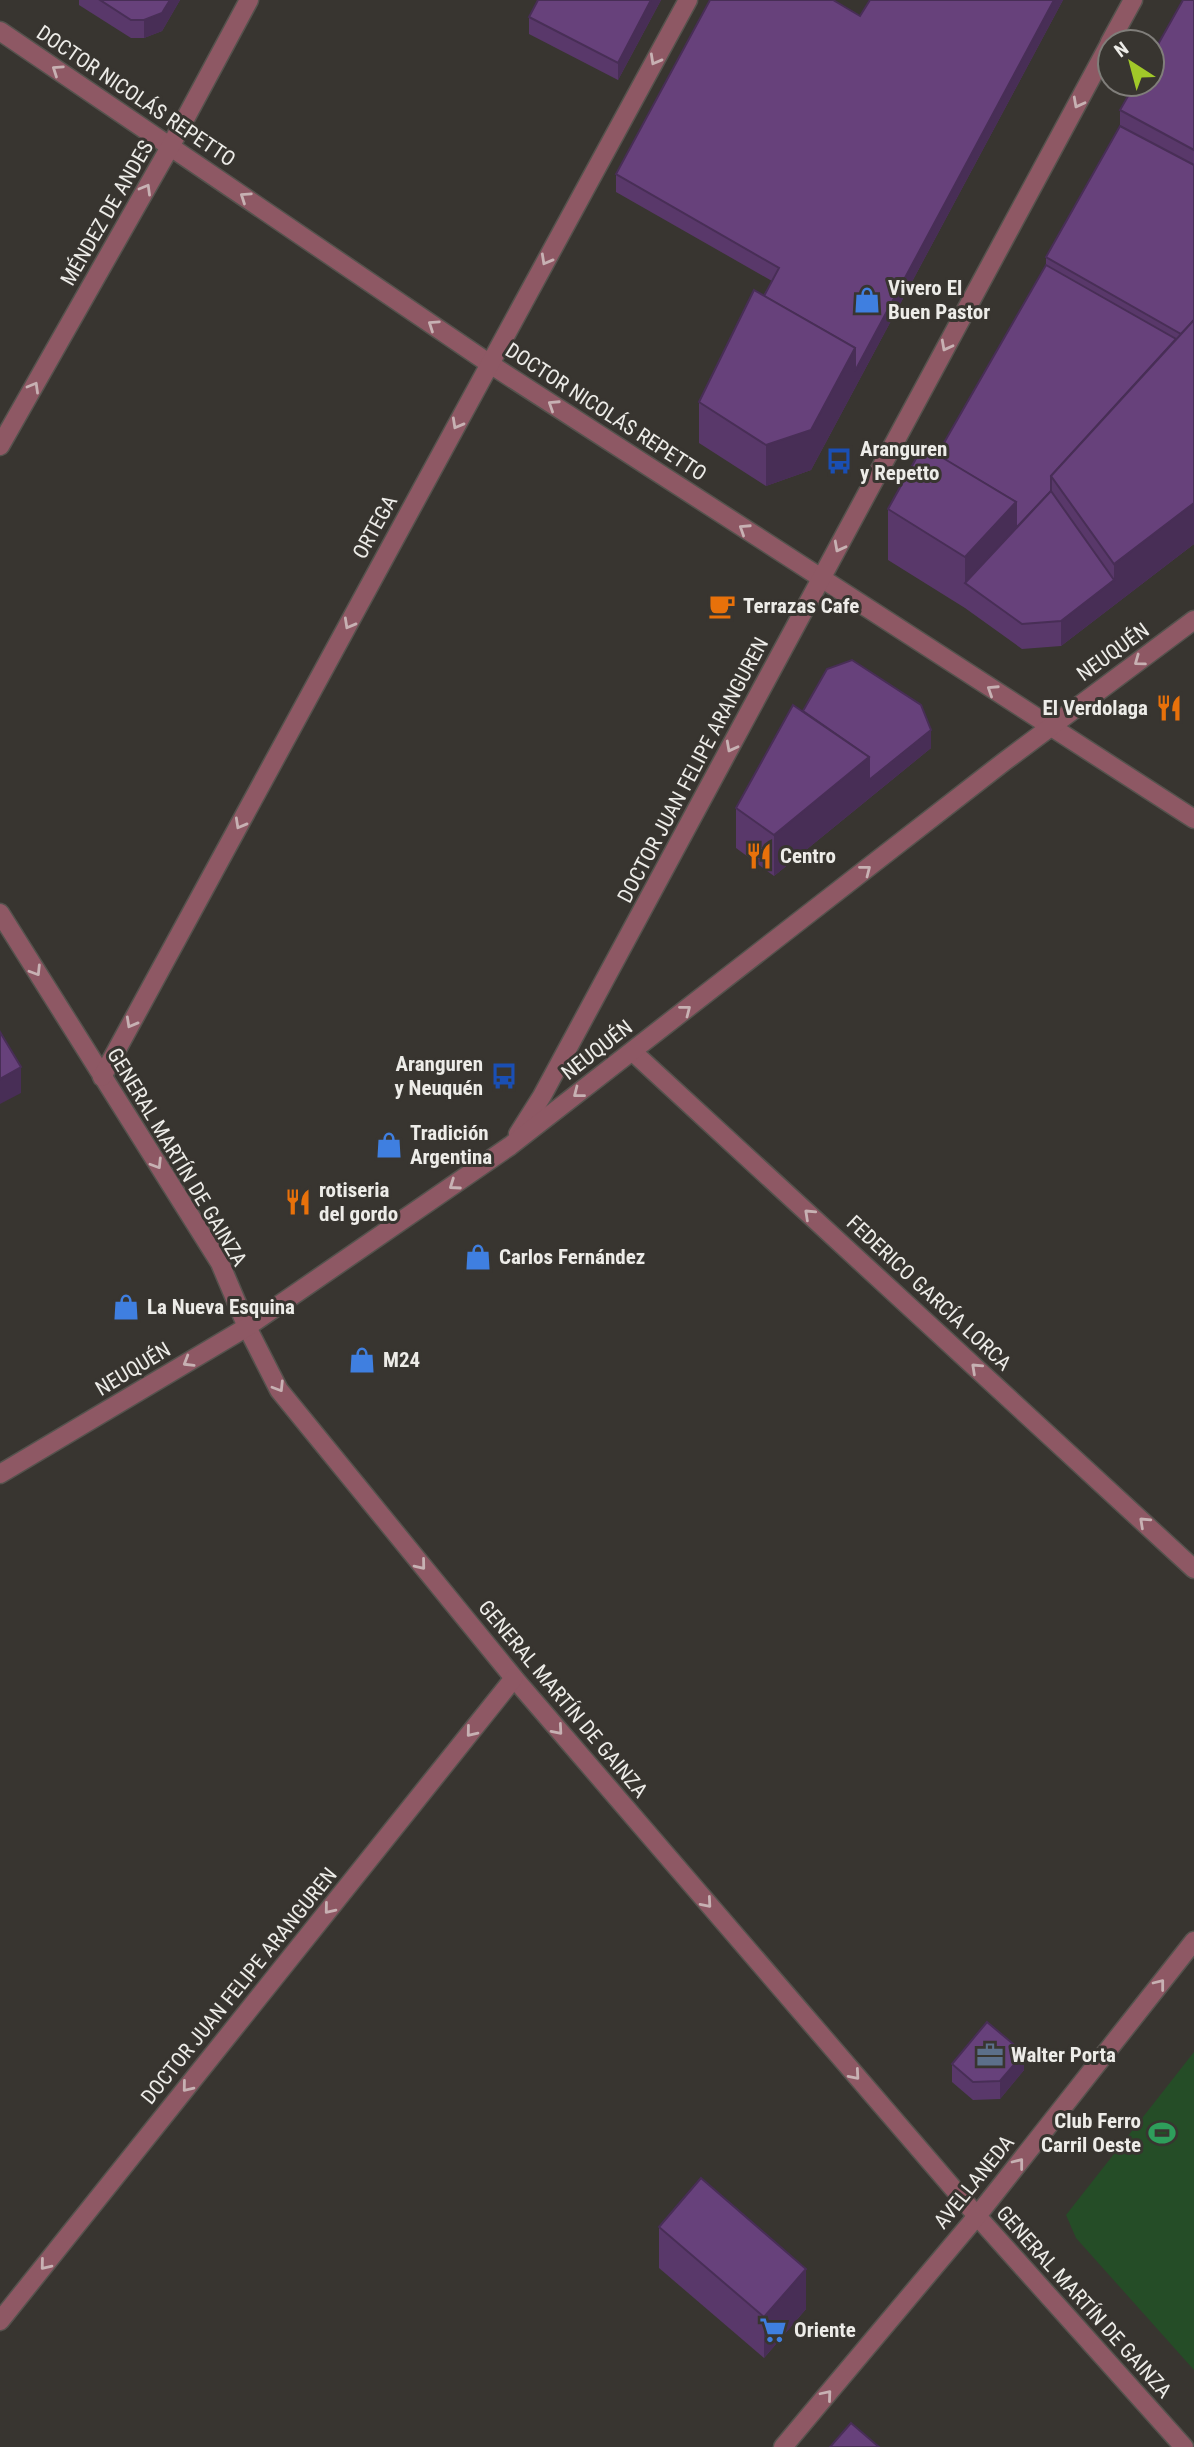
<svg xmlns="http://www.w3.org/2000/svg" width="1194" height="2447" viewBox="0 0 1194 2447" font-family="'Roboto Condensed',sans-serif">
<rect width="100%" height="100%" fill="#383530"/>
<!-- green -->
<path fill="#254d27" d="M1194 2052V2370L1076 2238 1066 2215Z"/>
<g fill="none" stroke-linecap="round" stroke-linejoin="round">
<!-- minor casing -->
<g stroke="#55524d" stroke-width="21">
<g id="minor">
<path d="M0 31 490 364 1194 819"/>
<path d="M1110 42 1133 0"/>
<path d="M0 446 170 147 249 0"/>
<path d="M0 913 220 1263 247 1327 279 1390 514 1678 977 2216 1184 2447"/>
<path d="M633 1052 1194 1569"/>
<path d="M102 1077 688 0"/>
<path d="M518 1134 542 1096 1110 43"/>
<path d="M0 1474 247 1327 510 1146 1005 761 1194 620"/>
<path d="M0 2321 514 1678"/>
</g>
</g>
<!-- tertiary casing -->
<g stroke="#55524d" stroke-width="21">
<path id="tertiary" d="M783 2447 977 2216 1194 1941"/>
</g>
<!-- minor -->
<use href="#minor" stroke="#8e5864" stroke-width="18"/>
<!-- tertiary -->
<use href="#tertiary" stroke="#8e5864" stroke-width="18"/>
</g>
<!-- wall -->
<g fill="#59386a">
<path d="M79 0H180L162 31 144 38H131L79 5Z"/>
<path d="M538 0H661L618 80 529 34V17Z"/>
<path d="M870 0H1063L811 470 766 486 699 443V402L772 281 616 192V174L860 16Z"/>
<path d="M1194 0V544L1061 646 1022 649 965 608 888 560V509L937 455 1046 265V257L1120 126V110Z"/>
<path d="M803 711 931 748 774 876 736 848V808Z"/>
<path d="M952 2064 1024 2070 1000 2099 973 2100 952 2082Z"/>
<path d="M659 2227 806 2309 764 2358 659 2268Z"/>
</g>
<!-- shaded-wall -->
<g fill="#482e56">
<path d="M170 0H180L162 31 144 38V20Z"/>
<path d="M651 0H661L618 80V63Z"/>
<path d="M1054 0H1063L811 470 766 486V445L855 348Z"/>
<path d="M1016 502V535L965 583V557Z"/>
<path d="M1194 503V544L1061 646V621L1114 580V564Z"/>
<path d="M931 730V748L774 876V835L869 757Z"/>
<path d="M21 1067V1093L0 1104V1079Z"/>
<path d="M1024 2053V2070L1000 2099V2081Z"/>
<path d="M806 2269V2309L764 2358V2317Z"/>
</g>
<!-- building -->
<g fill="#67417b" stroke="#482e56" stroke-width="2">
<path d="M100 0H170L162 13 144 20H131Z"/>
<path d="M538 0H651L618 63 529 17Z"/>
<path d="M710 0H833L860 16 870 0H1054L855 371V348L764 296 779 268 616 174Z"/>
<path d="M1183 0H1194V150L1120 110 1135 84H1152V55Z"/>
<path d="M1120 126 1194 165V320L1181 334 1046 257Z"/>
<path d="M1046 265 1176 339 1051 476V491L1016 528V502L937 455Z"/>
<path d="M754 290 855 348 811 430 766 445 699 402Z"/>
<path d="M1194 320V503L1114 564 1051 476Z"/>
<path d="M923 446 1016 502 965 557 888 509Z"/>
<path d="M1051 491 1114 580 1061 621 1022 624 965 583Z"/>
<path d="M852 660 921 705 931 730 869 780V757L803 711 827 669Z"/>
<path d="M793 705 869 757 774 835 736 808Z"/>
<path d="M0 1032 21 1067 0 1079Z"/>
<path d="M987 2022 1024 2053 1000 2081 973 2082 952 2064Z"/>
<path d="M701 2178 806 2269 764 2317 659 2227Z"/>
<path d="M851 2423 879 2447H830Z"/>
</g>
<!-- one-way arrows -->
<defs><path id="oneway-chevron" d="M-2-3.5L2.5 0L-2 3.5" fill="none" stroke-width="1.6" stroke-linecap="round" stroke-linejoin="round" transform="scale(1.75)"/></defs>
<g stroke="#c7b1b3">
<use href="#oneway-chevron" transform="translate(655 60) rotate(119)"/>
<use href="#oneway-chevron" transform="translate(57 70) rotate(-146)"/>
<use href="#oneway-chevron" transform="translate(1078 103) rotate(118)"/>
<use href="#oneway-chevron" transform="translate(146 189) rotate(-60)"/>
<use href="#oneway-chevron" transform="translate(245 197) rotate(-146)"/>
<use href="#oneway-chevron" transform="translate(546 260) rotate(119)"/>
<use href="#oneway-chevron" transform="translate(433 325) rotate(-146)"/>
<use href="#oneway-chevron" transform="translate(946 346) rotate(118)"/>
<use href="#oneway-chevron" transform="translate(34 387) rotate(-60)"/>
<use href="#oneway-chevron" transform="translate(553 405) rotate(-147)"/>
<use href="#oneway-chevron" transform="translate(457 424) rotate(119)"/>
<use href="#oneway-chevron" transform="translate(744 529) rotate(-147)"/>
<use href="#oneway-chevron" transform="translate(839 547) rotate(118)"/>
<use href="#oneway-chevron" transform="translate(349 624) rotate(119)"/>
<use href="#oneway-chevron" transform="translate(1139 661) rotate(144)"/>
<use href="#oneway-chevron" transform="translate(992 690) rotate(-147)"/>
<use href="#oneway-chevron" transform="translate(731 747) rotate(118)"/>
<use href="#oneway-chevron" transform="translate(240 824) rotate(119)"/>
<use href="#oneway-chevron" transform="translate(866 870) rotate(-38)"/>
<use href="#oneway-chevron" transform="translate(36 971) rotate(58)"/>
<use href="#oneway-chevron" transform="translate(686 1010) rotate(-38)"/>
<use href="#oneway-chevron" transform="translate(131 1023) rotate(119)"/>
<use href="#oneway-chevron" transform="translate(578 1093) rotate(142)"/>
<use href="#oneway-chevron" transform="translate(157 1164) rotate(58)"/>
<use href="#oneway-chevron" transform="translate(454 1185) rotate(145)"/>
<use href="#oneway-chevron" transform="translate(809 1214) rotate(-137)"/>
<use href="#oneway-chevron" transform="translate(188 1362) rotate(149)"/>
<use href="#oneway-chevron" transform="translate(976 1368) rotate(-137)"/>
<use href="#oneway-chevron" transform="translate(279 1387) rotate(58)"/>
<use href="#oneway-chevron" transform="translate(1144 1522) rotate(-137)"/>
<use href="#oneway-chevron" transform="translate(421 1565) rotate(51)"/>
<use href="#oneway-chevron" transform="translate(558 1730) rotate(49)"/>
<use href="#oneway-chevron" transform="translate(471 1732) rotate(129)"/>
<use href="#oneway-chevron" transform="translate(707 1903) rotate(49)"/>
<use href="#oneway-chevron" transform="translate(329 1909) rotate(129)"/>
<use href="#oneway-chevron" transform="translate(1160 1984) rotate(-52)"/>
<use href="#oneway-chevron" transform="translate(855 2075) rotate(49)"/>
<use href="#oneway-chevron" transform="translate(187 2087) rotate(129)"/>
<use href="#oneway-chevron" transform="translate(1019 2163) rotate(-52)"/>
<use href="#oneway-chevron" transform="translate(45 2265) rotate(129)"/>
<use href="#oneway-chevron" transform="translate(827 2395) rotate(-50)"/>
</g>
<!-- icons -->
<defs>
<g id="shop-bare" transform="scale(2.1)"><path d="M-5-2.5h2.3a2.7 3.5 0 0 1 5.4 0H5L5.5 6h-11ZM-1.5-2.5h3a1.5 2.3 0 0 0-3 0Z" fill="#3f7fe0" stroke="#383530" stroke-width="2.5" paint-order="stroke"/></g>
<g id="bus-bare" transform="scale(2.1)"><path d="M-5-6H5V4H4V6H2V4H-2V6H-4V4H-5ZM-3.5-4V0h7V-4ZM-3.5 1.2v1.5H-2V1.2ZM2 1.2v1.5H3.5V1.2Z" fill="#1a4fb4" stroke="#383530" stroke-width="2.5" paint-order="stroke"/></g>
<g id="cafe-bare" transform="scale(2.1)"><path d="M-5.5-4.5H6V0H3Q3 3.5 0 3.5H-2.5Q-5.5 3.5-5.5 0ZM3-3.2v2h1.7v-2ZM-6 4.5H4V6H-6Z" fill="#e8710a" stroke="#383530" stroke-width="2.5" paint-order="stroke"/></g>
<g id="restaurant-bare" transform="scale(2.1)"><path d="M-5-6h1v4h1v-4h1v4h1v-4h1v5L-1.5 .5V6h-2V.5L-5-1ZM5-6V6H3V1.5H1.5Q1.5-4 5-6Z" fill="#e8710a" stroke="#383530" stroke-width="2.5" paint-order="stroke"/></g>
<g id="office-bare" transform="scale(2.1)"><path d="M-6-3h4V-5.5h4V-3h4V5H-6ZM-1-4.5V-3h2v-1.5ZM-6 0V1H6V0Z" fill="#5c6f8a" stroke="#383530" stroke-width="2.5" paint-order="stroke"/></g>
<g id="stadium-bare" transform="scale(2.1)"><path d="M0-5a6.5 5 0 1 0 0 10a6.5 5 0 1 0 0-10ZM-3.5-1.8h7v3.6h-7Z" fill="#2e9e5b" stroke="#383530" stroke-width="2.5" paint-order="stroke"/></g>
<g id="supermarket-bare" transform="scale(2.1)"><path d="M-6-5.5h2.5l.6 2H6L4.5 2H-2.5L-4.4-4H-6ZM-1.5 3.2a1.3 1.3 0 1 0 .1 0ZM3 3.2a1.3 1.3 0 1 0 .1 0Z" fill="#3f7fe0" stroke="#383530" stroke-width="2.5" paint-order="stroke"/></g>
</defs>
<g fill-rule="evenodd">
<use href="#shop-bare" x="867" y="300"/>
<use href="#bus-bare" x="839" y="461"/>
<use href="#cafe-bare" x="722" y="606"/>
<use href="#restaurant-bare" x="1169" y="708"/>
<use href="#restaurant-bare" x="759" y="856"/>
<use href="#bus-bare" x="504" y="1076"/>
<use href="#shop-bare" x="389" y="1145"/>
<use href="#restaurant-bare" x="298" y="1202"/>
<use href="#shop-bare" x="478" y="1257"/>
<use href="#shop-bare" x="126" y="1307"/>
<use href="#shop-bare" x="362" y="1360"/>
<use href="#office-bare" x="990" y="2055"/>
<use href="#stadium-bare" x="1162" y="2133"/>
<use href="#supermarket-bare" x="773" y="2330"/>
</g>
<g text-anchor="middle" stroke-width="6" stroke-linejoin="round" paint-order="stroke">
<!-- street labels -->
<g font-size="21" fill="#edece8" stroke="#383530">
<text transform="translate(136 96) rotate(34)" y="7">DOCTOR NICOLÁS REPETTO</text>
<text transform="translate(107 213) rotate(-60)" y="7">MÉNDEZ DE ANDES</text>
<text transform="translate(606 412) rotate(33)" y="7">DOCTOR NICOLÁS REPETTO</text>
<text transform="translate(375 527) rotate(-61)" y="7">ORTEGA</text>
<text transform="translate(1113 652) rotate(-36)" y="7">NEUQUÉN</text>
<text transform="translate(693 770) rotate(-62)" y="7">DOCTOR JUAN FELIPE ARANGUREN</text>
<text transform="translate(597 1050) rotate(-38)" y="7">NEUQUÉN</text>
<text transform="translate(177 1157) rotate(59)" y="7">GENERAL MARTÍN DE GAINZA</text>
<text transform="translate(929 1293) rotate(43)" y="7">FEDERICO GARCÍA LORCA</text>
<text transform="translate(133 1369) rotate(-31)" y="7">NEUQUÉN</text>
<text transform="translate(563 1699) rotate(50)" y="7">GENERAL MARTÍN DE GAINZA</text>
<text transform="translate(239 1986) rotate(-51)" y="7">DOCTOR JUAN FELIPE ARANGUREN</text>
<text transform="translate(974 2182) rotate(-51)" y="7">AVELLANEDA</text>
<text transform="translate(1084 2302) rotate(48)" y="7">GENERAL MARTÍN DE GAINZA</text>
</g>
<!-- poi labels -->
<g font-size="21" font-weight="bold" fill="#edece8" stroke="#383530" text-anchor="start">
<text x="888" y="295">Vivero El<tspan x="888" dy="24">Buen Pastor</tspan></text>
<text x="860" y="456">Aranguren<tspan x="860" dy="24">y Repetto</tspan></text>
<text x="743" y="613">Terrazas Cafe</text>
<text x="1148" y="715" text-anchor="end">El Verdolaga</text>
<text x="780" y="863">Centro</text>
<text x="483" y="1071" text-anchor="end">Aranguren<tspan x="483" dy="24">y Neuquén</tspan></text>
<text x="410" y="1140">Tradición<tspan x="410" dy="24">Argentina</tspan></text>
<text x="319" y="1197">rotiseria<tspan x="319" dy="24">del gordo</tspan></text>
<text x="499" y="1264">Carlos Fernández</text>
<text x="147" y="1314">La Nueva Esquina</text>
<text x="383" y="1367">M24</text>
<text x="1011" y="2062">Walter Porta</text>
<text x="1141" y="2128" text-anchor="end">Club Ferro<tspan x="1141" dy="24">Carril Oeste</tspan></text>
<text x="794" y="2337">Oriente</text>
</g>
</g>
<!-- north arrow -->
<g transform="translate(1131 63) rotate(324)"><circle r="33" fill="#383530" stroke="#807e7a" stroke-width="2"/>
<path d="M0-5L12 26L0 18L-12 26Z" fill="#a1c929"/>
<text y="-10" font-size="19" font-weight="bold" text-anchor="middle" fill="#edece8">N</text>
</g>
</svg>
